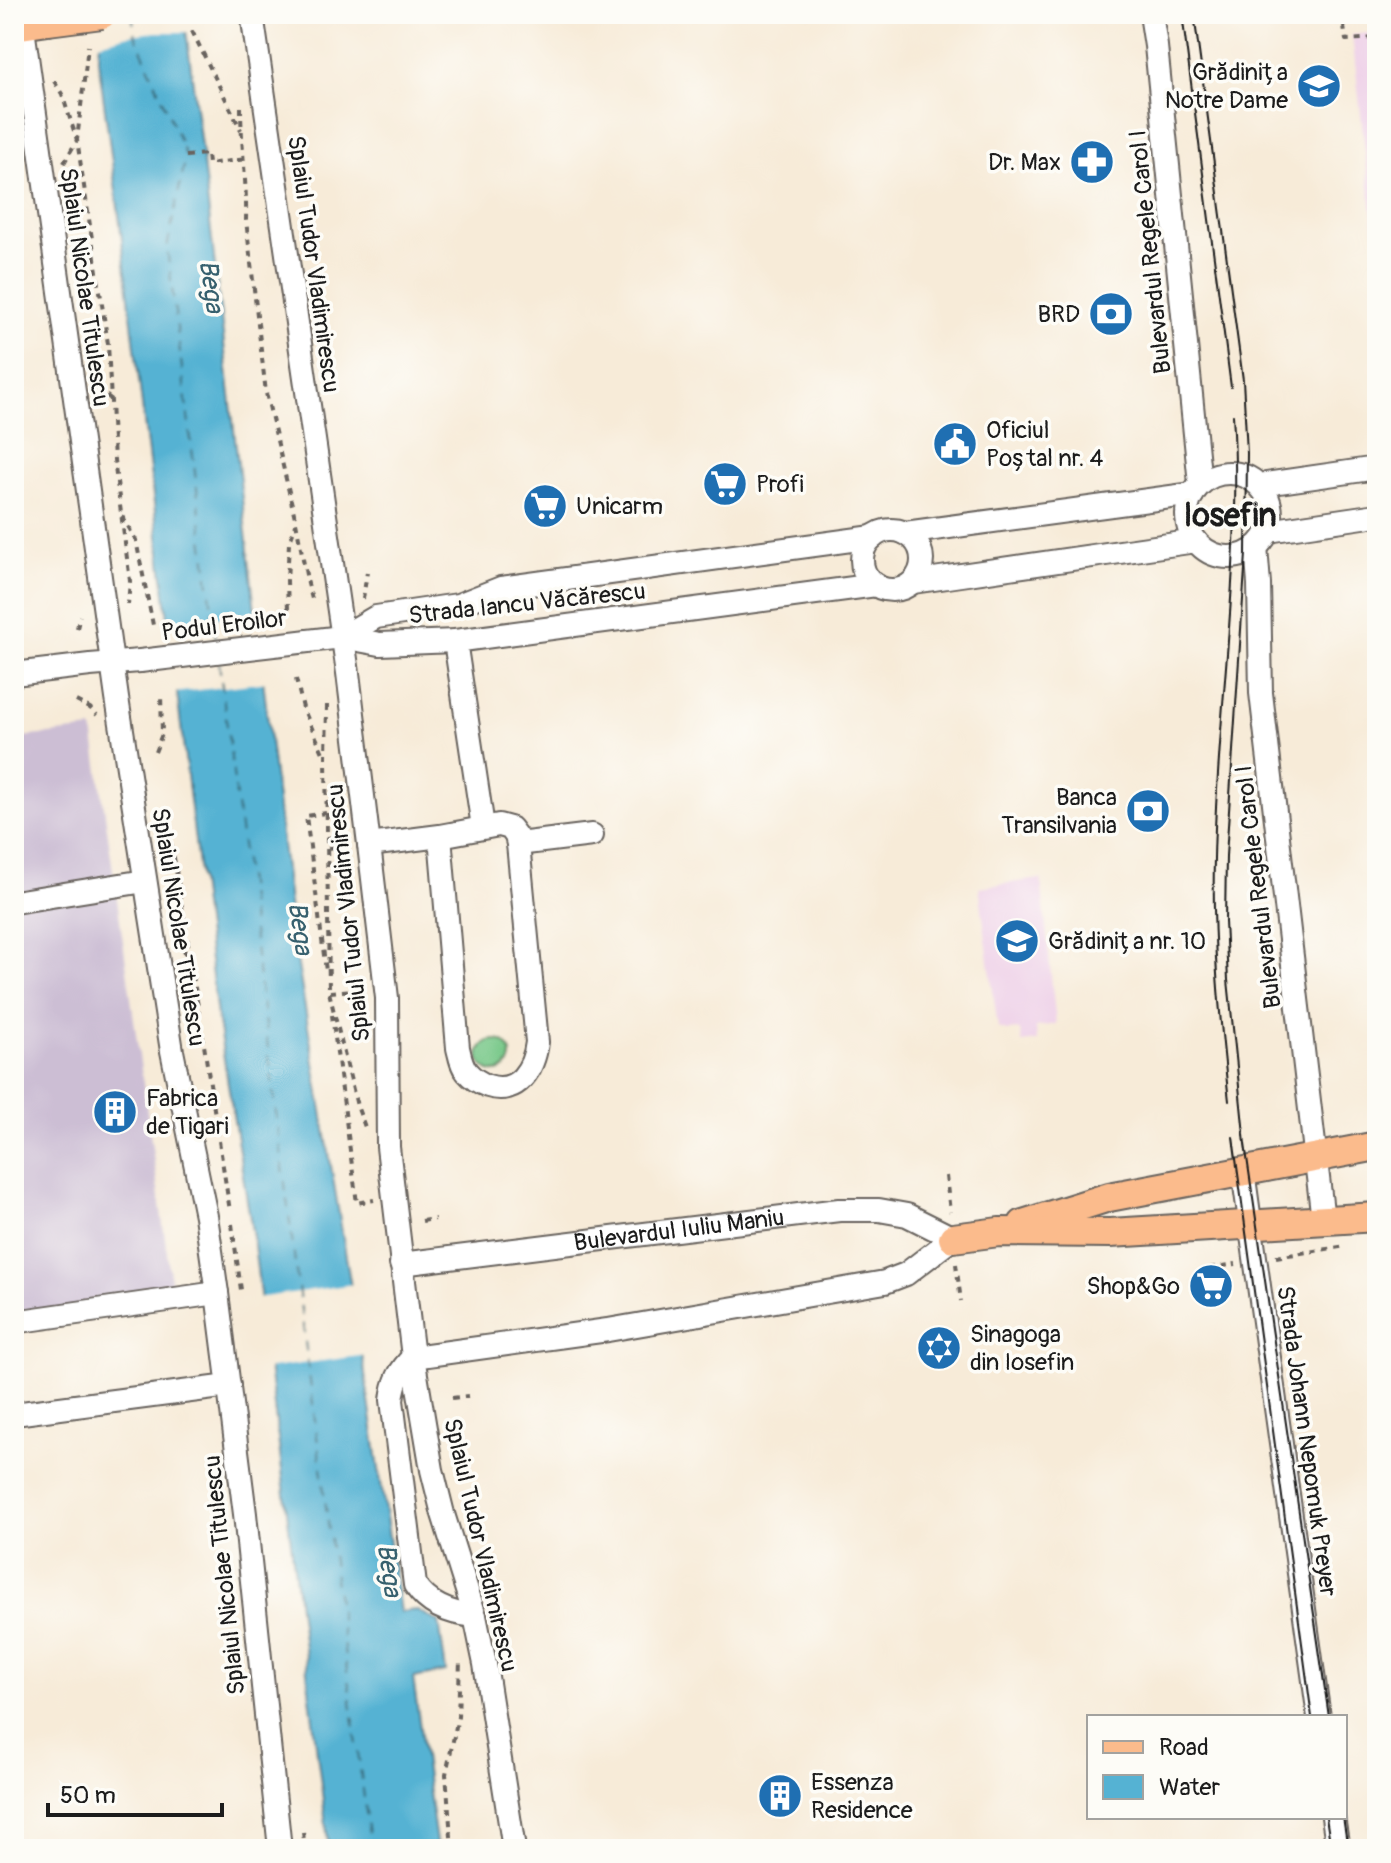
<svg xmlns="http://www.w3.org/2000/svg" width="1391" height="1863" viewBox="0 0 1391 1863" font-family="Pangolin,sans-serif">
<rect width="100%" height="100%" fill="#fdfcf7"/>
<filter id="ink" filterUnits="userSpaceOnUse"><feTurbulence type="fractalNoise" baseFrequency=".0125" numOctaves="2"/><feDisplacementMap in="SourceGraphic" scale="16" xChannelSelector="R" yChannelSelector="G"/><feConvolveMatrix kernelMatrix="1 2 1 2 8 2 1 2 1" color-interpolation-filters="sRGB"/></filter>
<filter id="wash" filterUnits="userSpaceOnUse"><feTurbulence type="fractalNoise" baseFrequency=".006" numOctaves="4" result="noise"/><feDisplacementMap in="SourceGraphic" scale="32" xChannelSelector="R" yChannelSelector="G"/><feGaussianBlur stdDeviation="1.8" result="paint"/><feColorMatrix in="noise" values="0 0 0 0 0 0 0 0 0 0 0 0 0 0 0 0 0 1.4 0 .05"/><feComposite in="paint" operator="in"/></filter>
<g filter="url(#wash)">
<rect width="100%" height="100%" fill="#f7ebd8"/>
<!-- built -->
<g fill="#eed0e8">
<path d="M1377 32V257L1352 35Z"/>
<path d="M1041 879 1056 1024 1036 1027 1037 1041 1022 1043 1020 1030 1007 1031 998 1028 979 887Z"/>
</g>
<!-- industrial -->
<path fill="#ccbed4" d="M93 729 173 1296 14 1320V738Z"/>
<!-- green -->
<circle fill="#78c889" stroke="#4a7252" stroke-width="2" cx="495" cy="1056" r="16"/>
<!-- water -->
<path fill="#55b2d3" stroke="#386778" stroke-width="2" d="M184 14 202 154 292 929 363 1360 400 1612 417 1610 439 1622 446 1672 413 1678 437 1849H329L253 1237 217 1016 199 874 117 199 98 58 100 21Z"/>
<!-- pier -->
<g fill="#f7ebd8">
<path d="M95 14H188L190 32H157L129 35 95 44Z"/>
<path d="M260 612 268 682 173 693 165 624Z"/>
<path d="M354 1284 367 1355 264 1369 256 1298Z"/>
</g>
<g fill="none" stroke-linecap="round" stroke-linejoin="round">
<!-- ferry -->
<g stroke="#36606e" stroke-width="2" stroke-dasharray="10 8" stroke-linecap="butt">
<path d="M132 14 135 34 186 156 167 248 216 641"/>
<path d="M219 663 344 1649 371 1849"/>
</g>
</g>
</g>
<g filter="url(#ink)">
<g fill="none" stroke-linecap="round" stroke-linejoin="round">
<!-- minor casing -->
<g stroke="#69645e" stroke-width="26">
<g id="minor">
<path d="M21 14 117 698 172 1051 206 1216 217 1293 245 1514 280 1849"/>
<path d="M252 14 348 673 369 845 387 998 388 1147 413 1357 432 1470 443 1514 475 1616 485 1664 514 1849"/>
<path d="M1151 14 1156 46 1200 484"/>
<circle cx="1229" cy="515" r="42"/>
<path d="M1259 485 1377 468"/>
<circle cx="892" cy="560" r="30"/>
<path d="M1268 531 1377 515"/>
<path d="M905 533 1193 494"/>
<path d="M1256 547 1259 584 1261 693 1323 1220"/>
<path d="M913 582 1196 541"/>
<path d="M342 637 376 617 458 605 501 588 873 537"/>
<path d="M308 641 342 637 380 644 455 641 876 585"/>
<path d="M455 641 483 827"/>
<path d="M14 674 90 665 140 661"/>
<path d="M518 844 592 835"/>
<path d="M369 845 440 836 499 825 510 828 516 836 518 844 537 1042C534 1068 518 1096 488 1086 480 1083 472 1078 467 1072 461 1065 460 1056 458 1048L440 836"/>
<path d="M14 902 145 881"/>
<path d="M1243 1171 1319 1717"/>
<path id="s1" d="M401 1264 839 1210H879L907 1215 953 1238 906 1274 885 1282 608 1330 413 1357C400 1370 394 1381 392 1400L415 1585C429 1606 450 1614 475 1616"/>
<path d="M14 1322 217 1293"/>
<path d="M14 1414 229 1386"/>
<path d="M1333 1817 1338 1849"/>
</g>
</g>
<!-- major casing -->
<g stroke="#69645e" stroke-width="32">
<g id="major">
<path d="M14 26 48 21"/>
<path d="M1023 1224 1109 1197 1377 1146"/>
<path d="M953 1238 999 1232 1110 1233 1377 1217"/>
</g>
</g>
<!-- path -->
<g stroke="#69645e" stroke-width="4" stroke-dasharray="6 6" stroke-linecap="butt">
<path d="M1342 14 1346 40 1377 38"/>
<path d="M1221 18 1259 14"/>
<path d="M192 31 241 130"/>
<path d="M54 81 62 94 77 140 108 344 114 460 130 581 128 604"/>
<path d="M241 107C241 145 247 182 246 220L266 393 296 522 307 580 313 603"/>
<path d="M186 156 207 154 208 164 246 159"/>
<path d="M64 163 77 140 88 46"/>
<path d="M97 388 112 400"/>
<path d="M122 516 136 540 153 625"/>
<path d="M363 599 367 572"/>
<path d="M288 609 287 581 289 543 296 524"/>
<path d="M77 628 80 616"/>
<path d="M296 679 303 708 324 755"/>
<path d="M76 701 90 708 97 715"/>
<path d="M327 705 326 758 329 992 357 1106 365 1127"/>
<path d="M155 752 162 734 161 694"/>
<path d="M326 813 306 816 326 971"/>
<path d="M168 821 191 962"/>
<path d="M327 838 346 836"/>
<path d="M164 841 166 811"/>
<path d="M328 848 347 846"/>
<path d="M179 938 192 969 187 994"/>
<path d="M193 975 230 1211"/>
<path d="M330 992 365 989"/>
<path d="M332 1015 357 1203 374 1200"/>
<path d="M946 1176 950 1212"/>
<path d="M422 1221 435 1219"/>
<path d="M232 1224 241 1290"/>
<path d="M1276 1257 1346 1246"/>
<path d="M956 1264 961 1301"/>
<path d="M1210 1268 1236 1264"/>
<path d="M452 1398 468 1396"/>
<path d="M303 1832 305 1849"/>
<path d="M452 1849 446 1774 458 1717 460 1661"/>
</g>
<!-- minor -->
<use href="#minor" stroke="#fff" stroke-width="22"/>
<!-- major -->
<use href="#major" stroke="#fbbb8c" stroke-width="28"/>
<!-- tram -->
<g stroke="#1c1c1c" stroke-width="2">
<path d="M1182 14 1231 387"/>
<path d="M1194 14 1243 380 1247 453 1246 554 1226 856 1225 922 1228 980 1245 1144 1329 1717"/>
<path d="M1229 1101C1220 1020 1212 940 1214 858 1217 711 1243 563 1233 415"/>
<path d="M1233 1137 1312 1717"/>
<path d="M1326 1817 1331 1849"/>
<path d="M1343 1817 1348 1849"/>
</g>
<!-- minor-bridge casing -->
<g stroke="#69645e" stroke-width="26" stroke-linecap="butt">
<path id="minor-bridge" d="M140 661 308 641"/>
</g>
<!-- major-bridge casing -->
<g stroke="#69645e" stroke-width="32" stroke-linecap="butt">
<path id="major-bridge" d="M48 21 102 14"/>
</g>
<!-- minor-bridge -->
<use href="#minor-bridge" stroke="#fff" stroke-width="22"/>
<!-- major-bridge -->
<use href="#major-bridge" stroke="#fbbb8c" stroke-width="28"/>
</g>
</g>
<!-- icons -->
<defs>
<g id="school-disc" transform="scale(2.3)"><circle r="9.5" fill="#1f6fb2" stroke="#fdfcf7"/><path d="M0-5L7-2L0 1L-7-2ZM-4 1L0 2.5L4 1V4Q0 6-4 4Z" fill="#fff"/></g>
<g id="pharmacy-disc" transform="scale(2.3)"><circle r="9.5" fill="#1f6fb2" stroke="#fdfcf7"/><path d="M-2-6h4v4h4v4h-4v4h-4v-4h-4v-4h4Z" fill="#fff"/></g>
<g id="bank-disc" transform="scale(2.3)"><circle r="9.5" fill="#1f6fb2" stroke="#fdfcf7"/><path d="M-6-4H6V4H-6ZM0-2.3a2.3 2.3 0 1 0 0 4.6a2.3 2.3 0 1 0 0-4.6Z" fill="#fff"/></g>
<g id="civic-disc" transform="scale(2.3)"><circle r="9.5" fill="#1f6fb2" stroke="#fdfcf7"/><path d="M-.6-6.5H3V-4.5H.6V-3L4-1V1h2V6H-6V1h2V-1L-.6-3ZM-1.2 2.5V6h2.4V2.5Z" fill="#fff"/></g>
<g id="supermarket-disc" transform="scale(2.3)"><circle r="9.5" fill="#1f6fb2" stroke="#fdfcf7"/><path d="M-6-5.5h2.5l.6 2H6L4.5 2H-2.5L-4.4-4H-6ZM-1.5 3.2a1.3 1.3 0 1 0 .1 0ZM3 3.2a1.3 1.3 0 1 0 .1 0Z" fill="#fff"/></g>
<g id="building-disc" transform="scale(2.3)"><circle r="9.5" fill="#1f6fb2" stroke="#fdfcf7"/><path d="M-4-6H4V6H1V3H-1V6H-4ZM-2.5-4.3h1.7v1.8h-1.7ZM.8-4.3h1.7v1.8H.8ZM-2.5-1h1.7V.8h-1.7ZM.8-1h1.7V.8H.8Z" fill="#fff"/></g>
<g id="synagogue-disc" transform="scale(2.3)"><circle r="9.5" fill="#1f6fb2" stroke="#fdfcf7"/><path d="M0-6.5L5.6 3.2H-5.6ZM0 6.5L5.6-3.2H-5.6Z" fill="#fff"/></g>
</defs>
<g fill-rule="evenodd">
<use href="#school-disc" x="1319" y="86"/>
<use href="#pharmacy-disc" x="1092" y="162"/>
<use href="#bank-disc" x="1111" y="314"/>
<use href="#civic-disc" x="955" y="444"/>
<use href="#supermarket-disc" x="725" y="484"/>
<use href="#supermarket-disc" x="545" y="506"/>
<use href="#bank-disc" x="1148" y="811"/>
<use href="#school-disc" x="1017" y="941"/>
<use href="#building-disc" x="115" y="1112"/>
<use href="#supermarket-disc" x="1211" y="1286"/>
<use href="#synagogue-disc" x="939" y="1348"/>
<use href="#building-disc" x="780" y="1796"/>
</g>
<g text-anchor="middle" stroke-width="7" stroke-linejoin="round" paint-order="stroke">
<!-- poi labels -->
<g font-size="24" fill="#1c1c1c" stroke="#fdfcf7" text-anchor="start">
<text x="1288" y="80" text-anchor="end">Grădinița<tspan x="1288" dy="28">Notre Dame</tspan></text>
<text x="1061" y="170" text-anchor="end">Dr. Max</text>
<text x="1080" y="322" text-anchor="end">BRD</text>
<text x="986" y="438">Oficiul<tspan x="986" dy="28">Poștal nr. 4</tspan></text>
<text x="756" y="492">Profi</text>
<text x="576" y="514">Unicarm</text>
<text x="1117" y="805" text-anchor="end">Banca<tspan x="1117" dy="28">Transilvania</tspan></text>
<text x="1048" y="949">Grădinița nr. 10</text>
<text x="146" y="1106">Fabrica<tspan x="146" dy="28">de Tigari</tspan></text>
<text x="1180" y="1294" text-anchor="end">Shop&amp;Go</text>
<text x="970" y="1342">Sinagoga<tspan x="970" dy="28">din Iosefin</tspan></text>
<text x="811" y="1790">Essenza<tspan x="811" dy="28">Residence</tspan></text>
</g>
<!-- street labels -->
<g font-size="24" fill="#1c1c1c" stroke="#fdfcf7">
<text transform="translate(1150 252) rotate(-96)" y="8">Bulevardul Regele Carol I</text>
<text transform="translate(314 264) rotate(82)" y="8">Splaiul Tudor Vladimirescu</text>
<text transform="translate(85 287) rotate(82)" y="8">Splaiul Nicolae Titulescu</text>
<text transform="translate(527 603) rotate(-6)" y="8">Strada Iancu Văcărescu</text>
<text transform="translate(224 625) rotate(-7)" y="8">Podul Eroilor</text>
<text transform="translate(1258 887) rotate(-97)" y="8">Bulevardul Regele Carol I</text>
<text transform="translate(348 913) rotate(-96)" y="8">Splaiul Tudor Vladimirescu</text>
<text transform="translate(179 927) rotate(81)" y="8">Splaiul Nicolae Titulescu</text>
<text dy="8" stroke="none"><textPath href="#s1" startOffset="280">Bulevardul Iuliu Maniu</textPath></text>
<text transform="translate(1307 1441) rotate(82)" y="8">Strada Johann Nepomuk Preyer</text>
<text transform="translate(481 1545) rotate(77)" y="8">Splaiul Tudor Vladimirescu</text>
<text transform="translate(224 1575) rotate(-96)" y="8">Splaiul Nicolae Titulescu</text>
</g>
<!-- water labels -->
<g font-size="26" font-style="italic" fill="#36606e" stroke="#fdfcf7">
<text transform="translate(212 286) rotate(82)" y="9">Bega</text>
<text transform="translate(301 928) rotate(82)" y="9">Bega</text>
<text transform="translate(390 1570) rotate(82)" y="9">Bega</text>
</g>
<!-- district labels -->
<g font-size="32" font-weight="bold" fill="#1c1c1c" stroke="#fdfcf7">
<text x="1230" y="526">Iosefin</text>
</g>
</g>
<!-- margin -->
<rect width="1391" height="1863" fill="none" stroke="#fdfcf7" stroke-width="48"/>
<!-- legend -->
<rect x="1087" y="1715" width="260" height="104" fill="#fdfcf7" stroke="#a3a29f" stroke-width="2"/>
<rect x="1103" y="1741" width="40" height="12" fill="#fbbb8c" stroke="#a3a29f" stroke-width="2"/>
<text x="1159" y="1755" font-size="24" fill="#1c1c1c">Road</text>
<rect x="1103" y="1775" width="40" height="24" fill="#55b2d3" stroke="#a3a29f" stroke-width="2"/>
<text x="1159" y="1795" font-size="24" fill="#1c1c1c">Water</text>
<!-- scale -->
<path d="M48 1803v12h174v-12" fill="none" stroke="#1c1c1c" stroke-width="4"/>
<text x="60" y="1803" font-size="24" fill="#1c1c1c" stroke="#fdfcf7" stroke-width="6" paint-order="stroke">50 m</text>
</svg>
